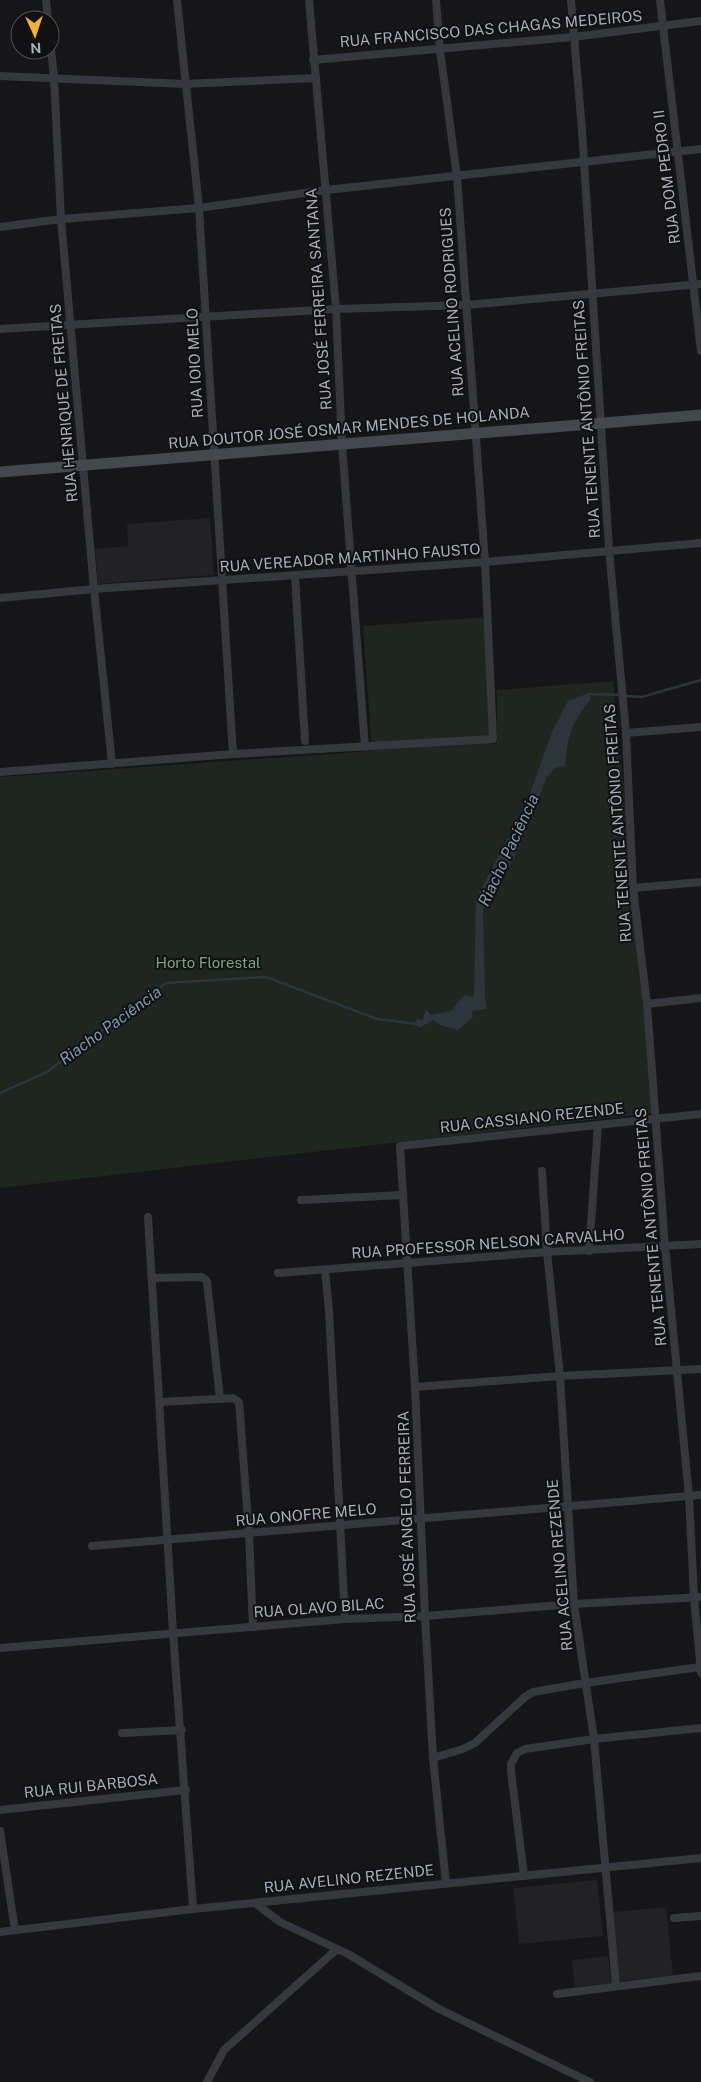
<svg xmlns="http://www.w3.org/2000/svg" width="701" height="2082" viewBox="0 0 701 2082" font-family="'Public Sans',sans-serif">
<rect width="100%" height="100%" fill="#161618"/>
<!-- built -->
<g fill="#222225">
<path d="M210 518 214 575 98 584 95 549 128 546 127 524Z"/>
<path d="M597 1880 603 1936 519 1944 513 1888Z"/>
<path d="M666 1907 673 1976 619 1981 613 1912Z"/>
<path d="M608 1956 611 1983 575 1987 572 1960Z"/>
</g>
<!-- green -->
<path fill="#1e261f" d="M487 617 491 744 497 743V690L613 681 634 886 653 1113 0 1188V777L372 751 363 626Z"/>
<!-- water -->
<path fill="#2c353c" d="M589 693 591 699C571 723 568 736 565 766L555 768 547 777 515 856 483 909 485 997 487 1009 472 1011 473 1017 458 1030 440 1025 433 1020 419 1028 415 1024 417 1018 422 1021 426 1010 431 1015 451 1011 464 995 474 997 476 899 508 838 516 832 552 732 568 701Z"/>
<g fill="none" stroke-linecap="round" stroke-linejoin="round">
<!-- stream -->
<g stroke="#2c353c" stroke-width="2.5">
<path d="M588 694 620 695"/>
<path d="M625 696 642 697 701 680"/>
<path d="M0 1093 47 1072 166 983 266 977 377 1019 416 1024"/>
</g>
<!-- street -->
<g stroke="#37383d" stroke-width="8">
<path d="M46 0 48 20"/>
<path d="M177 0 199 208 233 754"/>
<path d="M309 0 336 309 342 445 365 747"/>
<path d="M571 0 582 130 609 550 626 733 633 888 647 1004 665 1246 689 1497 694 1597 701 1673"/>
<path d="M660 0 701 351"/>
<path d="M50 39 54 77 61 219 94 589 112 764"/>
<path d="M313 60 573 37 701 21"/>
<path d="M0 76 185 84 316 78"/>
<path d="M0 227 61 219 199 208 326 190 701 149"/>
<path d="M0 329 336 309 467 305 701 284"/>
<path d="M295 576 305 741"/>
<path d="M0 598 94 589 485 562 701 543"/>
<path d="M626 733 701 727"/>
<path d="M0 772 233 754 493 739 485 562 457 177 440 50 436 0"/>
<path d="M633 888 701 882"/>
<path d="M647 1004 701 998"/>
<path d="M542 1171 547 1252 560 1376 574 1604 594 1739 616 1986"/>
<path d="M301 1200 403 1195"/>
<path d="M148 1217 173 1632 193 1909"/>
<path d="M589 1251 598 1125"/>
<path d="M325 1270 329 1310 345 1619"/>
<path d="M278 1273 547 1252 701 1244"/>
<path d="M153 1278 202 1277 207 1281 220 1399"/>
<path d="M415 1387 560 1376 701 1369"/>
<path d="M160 1402 233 1398 239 1402 249 1534 253 1627"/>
<path d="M92 1546 701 1495"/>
<path d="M0 1648 345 1619 425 1616 574 1604 701 1597"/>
<path d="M122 1733 182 1730"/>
<path d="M433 1758 463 1749 475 1743 525 1697 533 1692 585 1683 700 1667"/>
<path d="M0 1810 186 1790"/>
<path d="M0 1831 15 1930"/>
<path d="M524 1876 511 1771V1764L517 1753 525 1749 594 1739 701 1728"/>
<path d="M446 1883 433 1758 425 1616 415 1387 400 1146 701 1114"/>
<path d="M255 1903 280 1922 348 1954 439 2009 590 2082"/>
<path d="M674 1918 701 1916"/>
<path d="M0 1932 193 1909 701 1858"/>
<path d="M557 1994 701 1976"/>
<path d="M207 2082 224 2050 337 1949"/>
</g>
<!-- secondary -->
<path stroke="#45474d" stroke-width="11" d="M0 472 701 415"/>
</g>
<g text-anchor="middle" stroke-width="4" stroke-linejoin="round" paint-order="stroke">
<!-- street labels -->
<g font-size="15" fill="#a8adb8" stroke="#111113">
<text transform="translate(491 29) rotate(-5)" y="5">RUA FRANCISCO DAS CHAGAS MEDEIROS</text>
<text transform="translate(667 177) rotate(-97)" y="5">RUA DOM PEDRO II</text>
<text transform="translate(319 299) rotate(-94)" y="5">RUA JOSÉ FERREIRA SANTANA</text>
<text transform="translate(452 302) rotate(-94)" y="5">RUA ACELINO RODRIGUES</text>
<text transform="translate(195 363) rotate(-93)" y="5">RUA IOIO MELO</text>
<text transform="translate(64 403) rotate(-95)" y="5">RUA HENRIQUE DE FREITAS</text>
<text transform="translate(587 419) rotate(-94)" y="5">RUA TENENTE ANTÔNIO FREITAS</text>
<text transform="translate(349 428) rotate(-5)" y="5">RUA DOUTOR JOSÉ OSMAR MENDES DE HOLANDA</text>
<text transform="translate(350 558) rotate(-4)" y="5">RUA VEREADOR MARTINHO FAUSTO</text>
<text transform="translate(618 823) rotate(-94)" y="5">RUA TENENTE ANTÔNIO FREITAS</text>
<text transform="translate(532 1118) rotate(-6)" y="5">RUA CASSIANO REZENDE</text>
<text transform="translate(651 1227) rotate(-95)" y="5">RUA TENENTE ANTÔNIO FREITAS</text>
<text transform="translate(488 1244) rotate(-4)" y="5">RUA PROFESSOR NELSON CARVALHO</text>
<text transform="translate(306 1515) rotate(-5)" y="5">RUA ONOFRE MELO</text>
<text transform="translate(407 1517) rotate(-92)" y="5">RUA JOSÉ ANGELO FERREIRA</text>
<text transform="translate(560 1565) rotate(-95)" y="5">RUA ACELINO REZENDE</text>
<text transform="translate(319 1608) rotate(-4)" y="5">RUA OLAVO BILAC</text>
<text transform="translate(91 1786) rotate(-6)" y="5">RUA RUI BARBOSA</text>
<text transform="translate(349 1879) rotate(-6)" y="5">RUA AVELINO REZENDE</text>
</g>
<!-- park labels -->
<g font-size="15" fill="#7fa381" stroke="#111113">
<text x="208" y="968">Horto Florestal</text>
</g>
<!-- water labels -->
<g font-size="16" font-style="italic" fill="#7f9bb3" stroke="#111113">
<text transform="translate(508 850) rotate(-65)" y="6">Riacho Paciência</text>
<text transform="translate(110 1025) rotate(-36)" y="6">Riacho Paciência</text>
</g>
</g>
<!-- north arrow -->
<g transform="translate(35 35) rotate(177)"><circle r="24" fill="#111113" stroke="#4d4f55"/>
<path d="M0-4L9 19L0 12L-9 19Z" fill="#f2b134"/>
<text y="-8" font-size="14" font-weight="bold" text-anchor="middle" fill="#a8adb8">N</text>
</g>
</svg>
